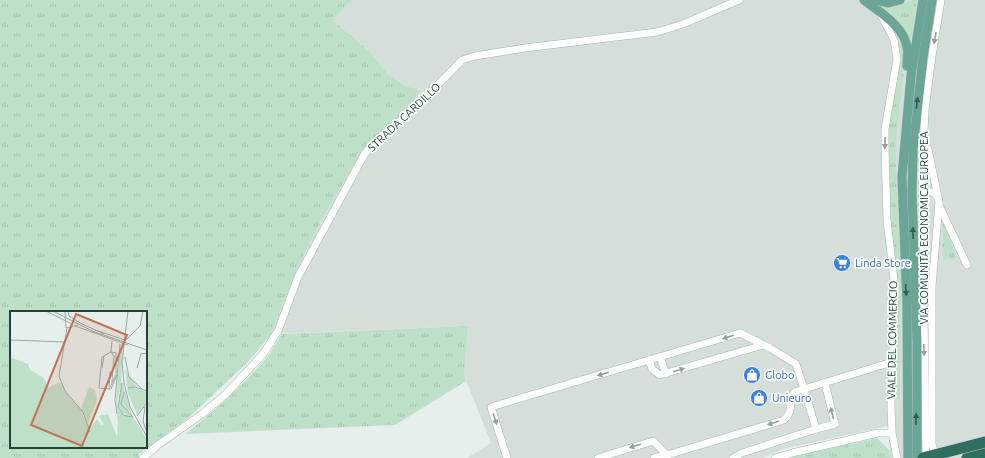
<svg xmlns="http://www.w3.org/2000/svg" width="985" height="458" viewBox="0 0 985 458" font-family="Ubuntu,sans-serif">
<defs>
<pattern id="grass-tufts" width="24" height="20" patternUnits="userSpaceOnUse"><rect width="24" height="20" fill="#bfe0c8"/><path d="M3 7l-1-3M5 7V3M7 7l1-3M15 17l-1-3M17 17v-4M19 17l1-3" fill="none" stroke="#a4c1ad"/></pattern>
</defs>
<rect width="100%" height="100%" fill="#e6efeb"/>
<!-- built -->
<path fill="#d4dfda" d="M352 0H985V458H890L888 426 783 449 763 458H467L491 443 464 375 468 326 271 334 299 264 324 216 361 153 421 90 406 86 389 75 369 51 331 20Z"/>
<!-- grass -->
<g fill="url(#grass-tufts)" fill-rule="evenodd">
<path d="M0 0H352L332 20 369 51 389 75 406 86 421 90 408 109 371 141 361 153 324 216 299 264 271 334 250 360 187 419 139 454V458H0ZM11 312H146V447H11Z"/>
<path d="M911 0H917L911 40 901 26 879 6C889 11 901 6 911 0Z"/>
<path d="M900 40H902L905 60 895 148 901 286 900 402 898 398H894L897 330V277L890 217 889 149 890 123 900 58 898 43Z"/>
<path d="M943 224 946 225 956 259 943 260Z"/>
<path d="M468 326 464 375 466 381 395 425 186 434 228 398 250 376 268 356 282 334Z"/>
<path d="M877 438 889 450 890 458H787Z"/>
</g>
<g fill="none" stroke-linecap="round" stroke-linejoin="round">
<!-- minor casing -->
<g stroke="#a8b8b2" stroke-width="8">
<g id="minor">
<path d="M881 15 894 40 897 59 885 129V147L887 220 895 289 891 406 892 433 897 458"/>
<path d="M922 150 928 149 938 197"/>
<path d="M922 194C930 189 938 193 939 202L932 287V444L936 458"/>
<path d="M939 205 967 265"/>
<path d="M660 357 666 374"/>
<path d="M649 360 652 369 660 375 763 345"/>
<path d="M816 429 835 424 825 383"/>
<path d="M143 458 158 445 202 414 226 394 263 354 278 331 298 277 364 155 374 142 412 111 462 60 475 56 525 48 657 32 683 24 739 0"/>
<path d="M507 458 491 407 740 333 770 348 796 364 804 389 892 362"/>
<path d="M598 458 653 441 667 455"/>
<path d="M654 458 667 455 784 420C795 410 788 396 795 392 797 391 801 390 804 389L816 429 742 453 733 458"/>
<path d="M775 458 792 453 878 433H892"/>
<path d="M926 458 922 173 925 110 932 56 941 0"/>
</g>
</g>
<!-- major casing -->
<g stroke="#c2cac8" stroke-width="10">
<g id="major">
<path d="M864 0C879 12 904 26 907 47 909 54 907 60 907 66"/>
<path d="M876 0 888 3 900 0"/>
<path d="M908 458 907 304 902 177 911 76 923 0"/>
<path d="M917 458V343L912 194 913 149 923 57 932 0"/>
</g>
</g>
<!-- highway casing -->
<g stroke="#c2cac8" stroke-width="12">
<path id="highway" d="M967 458 985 453"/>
</g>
<!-- minor -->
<use href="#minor" stroke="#fff" stroke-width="7"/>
<!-- major -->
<use href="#major" stroke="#6aa596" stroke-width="9"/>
<!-- highway -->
<use href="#highway" stroke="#2f6f62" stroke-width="11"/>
<!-- highway-bridge casing -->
<g stroke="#c2cac8" stroke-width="12" stroke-linecap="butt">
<path id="highway-bridge" d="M923 458 985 442"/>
</g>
<!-- highway-bridge -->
<use href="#highway-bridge" stroke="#2f6f62" stroke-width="11"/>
</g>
<!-- one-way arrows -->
<defs><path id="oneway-solid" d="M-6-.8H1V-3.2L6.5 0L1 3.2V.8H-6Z"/></defs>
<g fill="#92a09c">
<use href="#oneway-solid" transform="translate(935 38) rotate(100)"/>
<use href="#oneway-solid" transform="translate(885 143) rotate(91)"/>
<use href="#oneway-solid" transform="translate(728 337) rotate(163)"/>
<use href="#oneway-solid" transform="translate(924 350) rotate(89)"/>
<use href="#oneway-solid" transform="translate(679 370) rotate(-17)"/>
<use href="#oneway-solid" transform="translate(603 374) rotate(164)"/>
<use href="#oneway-solid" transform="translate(832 413) rotate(-104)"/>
<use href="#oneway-solid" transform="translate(495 419) rotate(72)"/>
<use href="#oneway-solid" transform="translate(773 423) rotate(163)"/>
<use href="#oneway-solid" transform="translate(635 446) rotate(163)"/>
</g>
<g fill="#365b51">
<use href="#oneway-solid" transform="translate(917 103) rotate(-84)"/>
<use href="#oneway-solid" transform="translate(913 233) rotate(-92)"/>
<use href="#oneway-solid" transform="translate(906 290) rotate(87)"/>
<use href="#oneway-solid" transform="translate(916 419) rotate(-89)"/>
</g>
<!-- icons -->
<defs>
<g id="supermarket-disc" transform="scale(0.9)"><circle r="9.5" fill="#3f7fe0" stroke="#f7fbf9"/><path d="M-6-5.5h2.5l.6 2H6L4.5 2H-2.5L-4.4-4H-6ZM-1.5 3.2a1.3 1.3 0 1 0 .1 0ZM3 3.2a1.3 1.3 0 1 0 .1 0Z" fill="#fff"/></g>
<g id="shop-disc" transform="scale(0.9)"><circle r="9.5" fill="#3f7fe0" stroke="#f7fbf9"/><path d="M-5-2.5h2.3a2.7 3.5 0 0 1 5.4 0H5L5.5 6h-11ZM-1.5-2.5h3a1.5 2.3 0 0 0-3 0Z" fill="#fff"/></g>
</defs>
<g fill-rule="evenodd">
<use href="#supermarket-disc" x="842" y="263"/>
<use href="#shop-disc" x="752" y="375"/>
<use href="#shop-disc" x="759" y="398"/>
</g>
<g text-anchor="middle" stroke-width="3.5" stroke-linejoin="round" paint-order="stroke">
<!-- street labels -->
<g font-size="11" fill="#24423a" stroke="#f7fbf9">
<text transform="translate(404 117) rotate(-43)" y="4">STRADA CARDILLO</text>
<text transform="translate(924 228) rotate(-90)" y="4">VIA COMUNITÀ ECONOMICA EUROPEA</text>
<text transform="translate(892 340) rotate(-89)" y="4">VIALE DEL COMMERCIO</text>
</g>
<!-- shop labels -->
<g font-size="11" fill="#366cbe" stroke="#f7fbf9" text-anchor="start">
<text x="855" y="267">Linda Store</text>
<text x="765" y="379">Globo</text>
<text x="772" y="402">Unieuro</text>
</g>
</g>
<!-- overview -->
<g transform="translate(10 311)">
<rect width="137" height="137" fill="#e6efeb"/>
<path d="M110 35H113L111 73 107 90V97L113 104 122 106 112 102 108 95 112 71 122 104 112 93 113 80 111 93 123 106 137 128V137H0V46L18 53 20 59 34 67 38 77 50 71 55 80 71 99 79 119 87 108 91 114 94 113 89 105 98 103 107 126 108 111 106 91ZM115 58 127 76H122L137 81V91L127 104 118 82ZM79 76 85 79 87 89 78 113 71 98Z" fill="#bfe0c8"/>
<path fill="none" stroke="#98aaa4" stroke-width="1" d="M36 0 62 13M43 0 82 20 137 39M55 0 56 17 68 14M58 0 59 5 70 12 94 23M118 0 112 51 114 72 120 96 137 126M65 15 118 34M57 17 49 65 55 80 73 101 80 121M85 19 115 29M0 29 55 31M116 29 130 15 133 0M102 30 101 41 92 46 89 77 101 78 107 64M101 41 104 45 102 71M115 46 119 66 132 78M92 57 94 45M127 57 131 43 137 42M112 72 108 96 113 104 122 106M99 76 100 61 103 60M118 77 125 76 137 80M99 78 106 64V42L101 41M114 81 111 93 123 106M135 96 133 110 137 122M107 103 105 89 110 33M127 105 137 92"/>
<path fill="#c07456" fill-opacity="0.15" stroke="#c07456" stroke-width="2" d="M66 3 117 24 72 135 21 114Z"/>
<rect width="137" height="137" fill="none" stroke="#24423a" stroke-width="2"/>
</g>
</svg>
